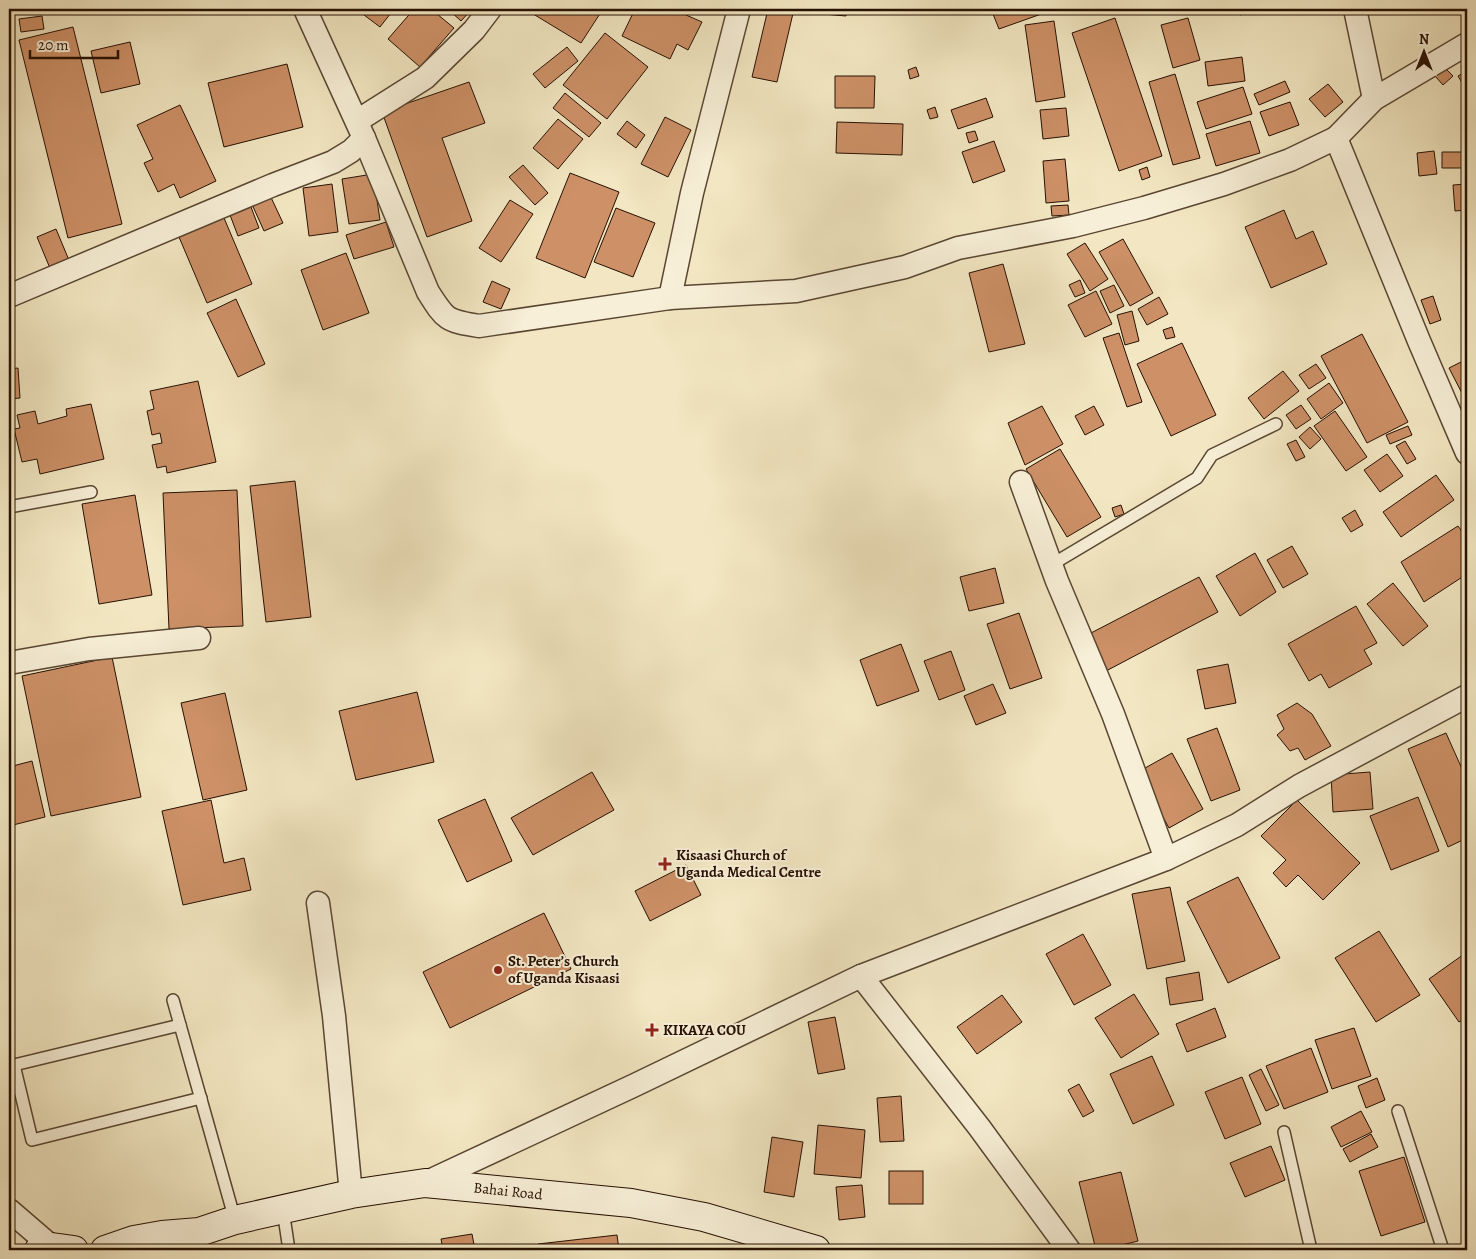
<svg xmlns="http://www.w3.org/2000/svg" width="1476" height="1259" viewBox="0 0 1476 1259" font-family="Alegreya,serif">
<rect width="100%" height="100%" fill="#f2e7c2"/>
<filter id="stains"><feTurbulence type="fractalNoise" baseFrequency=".004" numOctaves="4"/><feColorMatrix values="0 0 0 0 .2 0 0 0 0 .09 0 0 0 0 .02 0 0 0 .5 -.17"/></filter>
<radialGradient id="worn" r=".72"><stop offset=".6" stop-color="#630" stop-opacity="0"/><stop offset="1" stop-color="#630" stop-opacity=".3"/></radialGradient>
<!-- building -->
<g fill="#cd9067" stroke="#261002">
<path d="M69 9H108V10Z"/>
<path d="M176 9H222L221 13Z"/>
<path d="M356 9H394L380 27Z"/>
<path d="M414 9H431L454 28 420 67 388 39Z"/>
<path d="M452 9H472L461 21 450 11Z"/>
<path d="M525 9H603L581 43Z"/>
<path d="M635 9H689L686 15 702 22 688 50 677 44 670 59 622 36Z"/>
<path d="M768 9H794L777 82 752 77Z"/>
<path d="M801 9H846V16L801 12Z"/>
<path d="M991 9H1046L1047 12 999 29Z"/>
<path d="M1238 9H1261L1240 15Z"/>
<path d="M42 16 44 29 21 32 19 19Z"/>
<path d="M1115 18 1162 156 1119 171 1072 33Z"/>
<path d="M1188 18 1200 60 1173 68 1161 25Z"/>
<path d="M1054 21 1065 97 1036 102 1025 25Z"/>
<path d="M73 27 122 224 68 238 19 40Z"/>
<path d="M605 33 648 67 607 119 563 85Z"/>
<path d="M130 42 140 84 101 93 91 51Z"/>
<path d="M567 47 578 61 545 88 533 74Z"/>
<path d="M1242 57 1245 81 1208 86 1205 62Z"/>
<path d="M287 64 303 127 224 147 208 83Z"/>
<path d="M916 67 919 76 910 79 908 70Z"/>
<path d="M1444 67 1453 76 1443 85 1435 76Z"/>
<path d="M1467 71V91L1458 76Z"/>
<path d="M1175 74 1200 158 1173 165 1149 82Z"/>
<path d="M835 76H875L874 108H835Z"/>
<path d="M1285 81 1290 92 1259 105 1254 94Z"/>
<path d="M469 82 485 123 442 138 472 221 427 237 382 112Z"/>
<path d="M1328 84 1343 102 1325 117 1309 99Z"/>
<path d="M1243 87 1252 114 1206 129 1197 102Z"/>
<path d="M565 93 601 123 589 137 553 108Z"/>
<path d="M986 98 993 117 958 129 951 110Z"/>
<path d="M1290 102 1299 125 1269 136 1260 112Z"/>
<path d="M180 105 216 181 180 198 174 184 158 192 144 163 153 159 137 125Z"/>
<path d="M935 107 938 117 930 119 927 110Z"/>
<path d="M1066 108 1069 136 1043 139 1040 110Z"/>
<path d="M665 117 691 130 668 177 641 164Z"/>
<path d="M558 119 583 139 558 169 533 148Z"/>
<path d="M627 121 645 135 636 148 617 134Z"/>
<path d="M1250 121 1260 153 1216 166 1206 134Z"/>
<path d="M837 122 903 124 902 155 836 153Z"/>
<path d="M975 131 978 140 969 143 966 133Z"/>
<path d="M994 141 1005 171 973 183 962 152Z"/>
<path d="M1434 151 1437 174 1419 176 1417 153Z"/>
<path d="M1442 152H1463L1462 168H1442Z"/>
<path d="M1065 159 1069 201 1046 203 1043 161Z"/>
<path d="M523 165 548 193 535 205 509 177Z"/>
<path d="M1147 167 1150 177 1142 180 1139 170Z"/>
<path d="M570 173 619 192 585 278 536 258Z"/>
<path d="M373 174 380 220 349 224 342 179Z"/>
<path d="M332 184 338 232 309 236 303 188Z"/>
<path d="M1467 184V210L1455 211 1453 185Z"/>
<path d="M268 191 283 223 264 231 250 200Z"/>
<path d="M510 200 533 214 501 262 479 248Z"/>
<path d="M1068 205 1069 215 1052 216 1051 206Z"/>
<path d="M251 207 259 228 238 236 230 215Z"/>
<path d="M616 208 655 223 633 277 594 262Z"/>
<path d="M1284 210 1296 239 1313 231 1327 264 1271 288 1245 227Z"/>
<path d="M224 218 252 284 207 303 179 237Z"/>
<path d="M386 222 394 247 354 259 346 235Z"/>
<path d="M56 229 71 265 52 273 37 237Z"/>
<path d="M1123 239 1153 293 1130 306 1099 252Z"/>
<path d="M1085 243 1108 279 1090 291 1067 254Z"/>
<path d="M346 253 369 313 323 330 301 270Z"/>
<path d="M1003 264 1025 344 989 352 969 273Z"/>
<path d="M1080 280 1085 293 1075 297 1069 285Z"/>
<path d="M492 281 510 289 501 309 483 302Z"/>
<path d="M1114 285 1124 306 1110 313 1100 291Z"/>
<path d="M1096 291 1112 324 1085 337 1068 305Z"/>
<path d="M1433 296 1441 320 1430 324 1421 300Z"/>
<path d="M1159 297 1168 314 1147 325 1138 309Z"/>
<path d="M236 299 265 364 238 377 207 313Z"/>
<path d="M1132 311 1139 341 1125 345 1117 315Z"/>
<path d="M1172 327 1175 337 1166 339 1163 330Z"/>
<path d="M1119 333 1142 402 1127 407 1103 338Z"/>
<path d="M1362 334 1408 422 1367 443 1321 356Z"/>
<path d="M1182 343 1216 415 1171 436 1137 364Z"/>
<path d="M1467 359V403L1449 368Z"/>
<path d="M1316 364 1326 378 1309 389 1299 375Z"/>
<path d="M18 368 20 398 9 399V369Z"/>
<path d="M1283 371 1299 391 1264 419 1248 398Z"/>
<path d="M198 381 216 462 167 473 166 466 157 468 152 445 162 443 160 433 152 435 147 411 154 409 150 391Z"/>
<path d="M1329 383 1343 403 1321 419 1307 399Z"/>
<path d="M91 404 104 459 40 474 37 459 22 462 14 429 20 428 17 415 35 411 38 424 67 416 66 409Z"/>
<path d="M1301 405 1311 419 1296 429 1286 415Z"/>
<path d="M1042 406 1063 444 1025 465 1008 423Z"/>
<path d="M1094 406 1104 425 1085 435 1075 416Z"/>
<path d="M1335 411 1367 457 1346 471 1314 426Z"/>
<path d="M1408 426 1412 435 1390 444 1386 435Z"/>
<path d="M1310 427 1321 439 1310 449 1299 437Z"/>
<path d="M1296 440 1305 457 1296 461 1287 444Z"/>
<path d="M1405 441 1416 459 1407 464 1396 446Z"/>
<path d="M1060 449 1101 517 1067 537 1026 469Z"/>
<path d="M1387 454 1403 476 1380 492 1364 470Z"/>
<path d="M1436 475 1454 500 1401 537 1383 512Z"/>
<path d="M295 481 311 617 266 622 250 486Z"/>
<path d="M237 490 243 626 169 629 163 493Z"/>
<path d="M135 495 152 595 99 604 82 504Z"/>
<path d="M1121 505 1124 514 1115 517 1112 508Z"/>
<path d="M1355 510 1363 525 1351 532 1342 518Z"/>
<path d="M1458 526 1467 538V574L1424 602 1401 562Z"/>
<path d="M1292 546 1308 574 1283 588 1267 560Z"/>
<path d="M1255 553 1276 592 1240 616 1216 576Z"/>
<path d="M995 568 1004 603 969 611 960 577Z"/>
<path d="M1199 577 1218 612 1106 671 1091 633Z"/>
<path d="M1393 583 1428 626 1403 646 1367 604Z"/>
<path d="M1356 606 1377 643 1364 650 1372 664 1329 688 1321 674 1309 681 1288 644Z"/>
<path d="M1019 613 1042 678 1010 689 987 624Z"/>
<path d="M901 644 919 691 877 706 860 660Z"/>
<path d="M951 651 965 690 939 700 924 661Z"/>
<path d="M112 657 141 797 51 816 22 676Z"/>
<path d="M1228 664 1236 703 1205 709 1197 670Z"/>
<path d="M993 684 1006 713 976 725 964 696Z"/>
<path d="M417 692 434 762 356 780 339 711Z"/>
<path d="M225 693 247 790 203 800 181 703Z"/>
<path d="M1297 703 1312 714 1331 746 1305 760 1298 748 1290 751 1277 735 1284 729 1277 715Z"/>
<path d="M1217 728 1240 790 1211 801 1187 739Z"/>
<path d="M1446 733 1467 780V838L1448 847 1408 749Z"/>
<path d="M1172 753 1203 809 1169 828 1138 772Z"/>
<path d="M32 761 45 817 9 826V767Z"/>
<path d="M592 772 614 810 533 855 511 818Z"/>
<path d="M1370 772 1373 809 1333 812 1331 775Z"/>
<path d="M1418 797 1439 851 1391 870 1370 816Z"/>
<path d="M485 799 512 861 467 882 438 820Z"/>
<path d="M211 800 224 863 244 858 251 890 183 905 162 811Z"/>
<path d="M1297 800 1360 863 1323 900 1298 875 1286 887 1273 873 1286 860 1261 836Z"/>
<path d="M686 865 701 895 650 921 635 891Z"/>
<path d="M1238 877 1280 958 1228 983 1187 902Z"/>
<path d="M1170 887 1185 961 1147 969 1132 894Z"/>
<path d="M544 913 571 969 450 1028 423 972Z"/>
<path d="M1379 931 1420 995 1376 1022 1335 958Z"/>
<path d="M1083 934 1111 985 1074 1005 1046 954Z"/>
<path d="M1467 952V1017L1459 1022 1429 979Z"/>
<path d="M1199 972 1203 1000 1170 1005 1166 978Z"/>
<path d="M1134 994 1159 1034 1121 1058 1095 1018Z"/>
<path d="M1002 995 1022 1022 977 1054 957 1027Z"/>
<path d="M1215 1008 1226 1037 1187 1052 1176 1024Z"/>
<path d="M835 1017 845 1069 818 1074 808 1022Z"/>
<path d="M1354 1028 1371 1076 1332 1089 1315 1040Z"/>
<path d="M1311 1048 1328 1092 1284 1109 1266 1066Z"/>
<path d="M1152 1056 1174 1105 1133 1124 1110 1074Z"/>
<path d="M1261 1069 1279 1105 1266 1111 1249 1075Z"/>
<path d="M1242 1077 1261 1124 1225 1139 1205 1092Z"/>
<path d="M1377 1078 1385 1100 1366 1108 1358 1086Z"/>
<path d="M1079 1084 1094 1111 1083 1117 1068 1090Z"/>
<path d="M901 1096 904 1141 880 1142 877 1098Z"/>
<path d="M1361 1111 1372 1132 1341 1147 1331 1127Z"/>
<path d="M818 1125 865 1130 861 1178 814 1174Z"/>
<path d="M1371 1134 1378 1147 1350 1162 1343 1149Z"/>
<path d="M772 1137 803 1142 794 1197 764 1192Z"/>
<path d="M1271 1146 1285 1180 1245 1197 1230 1163Z"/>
<path d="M1404 1157 1425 1222 1381 1236 1359 1171Z"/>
<rect x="889" y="1171" width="34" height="33"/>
<path d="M1121 1172 1138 1241 1102 1250H1096L1079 1182Z"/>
<path d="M862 1185 865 1217 839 1220 836 1187Z"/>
<path d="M472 1234 475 1250H443L441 1239Z"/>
<path d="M617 1235 619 1250H539L538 1244Z"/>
</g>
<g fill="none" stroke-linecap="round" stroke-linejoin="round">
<!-- lane casing -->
<g stroke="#594632" stroke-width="14">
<g id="lane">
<path d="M9 507 91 492"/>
<path d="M1051 565 1197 478 1212 455 1276 424"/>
<path d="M173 1000 235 1220"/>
<path d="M180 1025 14 1065 32 1140 201 1098"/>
<path d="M1398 1111 1443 1250"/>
<path d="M1284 1132 1311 1250"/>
<path d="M283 1210 289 1250"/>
</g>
</g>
<!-- street casing -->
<g stroke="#594632" stroke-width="25">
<g id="street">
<path d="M305 9 364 138 428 292C445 319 446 321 479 326L670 298 796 291 905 267 958 248 1073 226 1144 208 1224 184 1290 160 1336 138"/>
<path d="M1355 9 1374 99"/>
<path d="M1467 44 1374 99 1336 138 1419 341 1467 453"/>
<path d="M357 121 425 78 474 30 490 9"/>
<path d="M9 296 273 185 333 162 351 151 364 138"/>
<path d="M670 298 692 193 739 9"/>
<path d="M1021 482 1057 581 1113 714 1166 859"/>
<path d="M9 663 89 649 199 638"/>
<path d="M318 903 334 1016 351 1194"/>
<path d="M861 976 979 1127 1069 1250"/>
<path d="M425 1183 635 1085 861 976 1166 859 1237 825 1299 786 1467 696"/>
<path d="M9 1210 52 1247"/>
</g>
</g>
<!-- secondary casing -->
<g stroke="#261002" stroke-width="30">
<g id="secondary">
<path d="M39 1250 52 1247 74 1250"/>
<path d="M105 1250 134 1240 162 1235 199 1232 235 1220 351 1194 425 1183 631 1203 704 1217 816 1250"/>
</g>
</g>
<!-- lane -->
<use href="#lane" stroke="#f7efd7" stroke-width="11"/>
<!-- street -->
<use href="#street" stroke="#f7efd7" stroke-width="22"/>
<!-- secondary -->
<use href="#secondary" stroke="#f7efd7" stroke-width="28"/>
</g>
<!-- markers -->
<g fill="#8f2418" stroke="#f7efd7" stroke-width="2">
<path d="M662.5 856.5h5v5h5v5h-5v5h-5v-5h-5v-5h5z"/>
<circle cx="498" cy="970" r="5"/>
<path d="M649.5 1022.5h5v5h5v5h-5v5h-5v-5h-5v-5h5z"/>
</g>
<g text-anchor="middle" stroke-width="4" stroke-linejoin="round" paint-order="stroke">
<!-- poi labels -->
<g font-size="15" font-weight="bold" fill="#261002" stroke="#f7efd7" text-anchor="start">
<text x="676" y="860">Kisaasi Church of<tspan x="676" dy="17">Uganda Medical Centre</tspan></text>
<text x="508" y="966">St. Peter’s Church<tspan x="508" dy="17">of Uganda Kisaasi</tspan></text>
<text x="663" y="1035">KIKAYA COU</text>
</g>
<!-- street labels -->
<g font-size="15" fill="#261002" stroke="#f7efd7">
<text transform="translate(508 1191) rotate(6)" y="5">Bahai Road</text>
</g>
</g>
<!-- margin -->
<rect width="1476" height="1259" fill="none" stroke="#f2e7c2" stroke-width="30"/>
<rect x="10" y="10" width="1456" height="1239" fill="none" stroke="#261002" stroke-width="2.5"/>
<rect x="15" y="15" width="1446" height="1229" fill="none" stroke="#261002"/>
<!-- north arrow -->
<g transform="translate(1424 52)" stroke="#f7efd7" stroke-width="4" paint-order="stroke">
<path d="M0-4L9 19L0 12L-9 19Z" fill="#261002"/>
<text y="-8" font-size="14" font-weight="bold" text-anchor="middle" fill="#261002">N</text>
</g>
<!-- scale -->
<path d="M30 50v8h88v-8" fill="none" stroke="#261002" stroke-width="2.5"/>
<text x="38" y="50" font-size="15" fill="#261002" stroke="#f7efd7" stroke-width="4" paint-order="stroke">20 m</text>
<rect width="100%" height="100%" filter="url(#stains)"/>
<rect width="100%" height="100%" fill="url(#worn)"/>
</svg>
